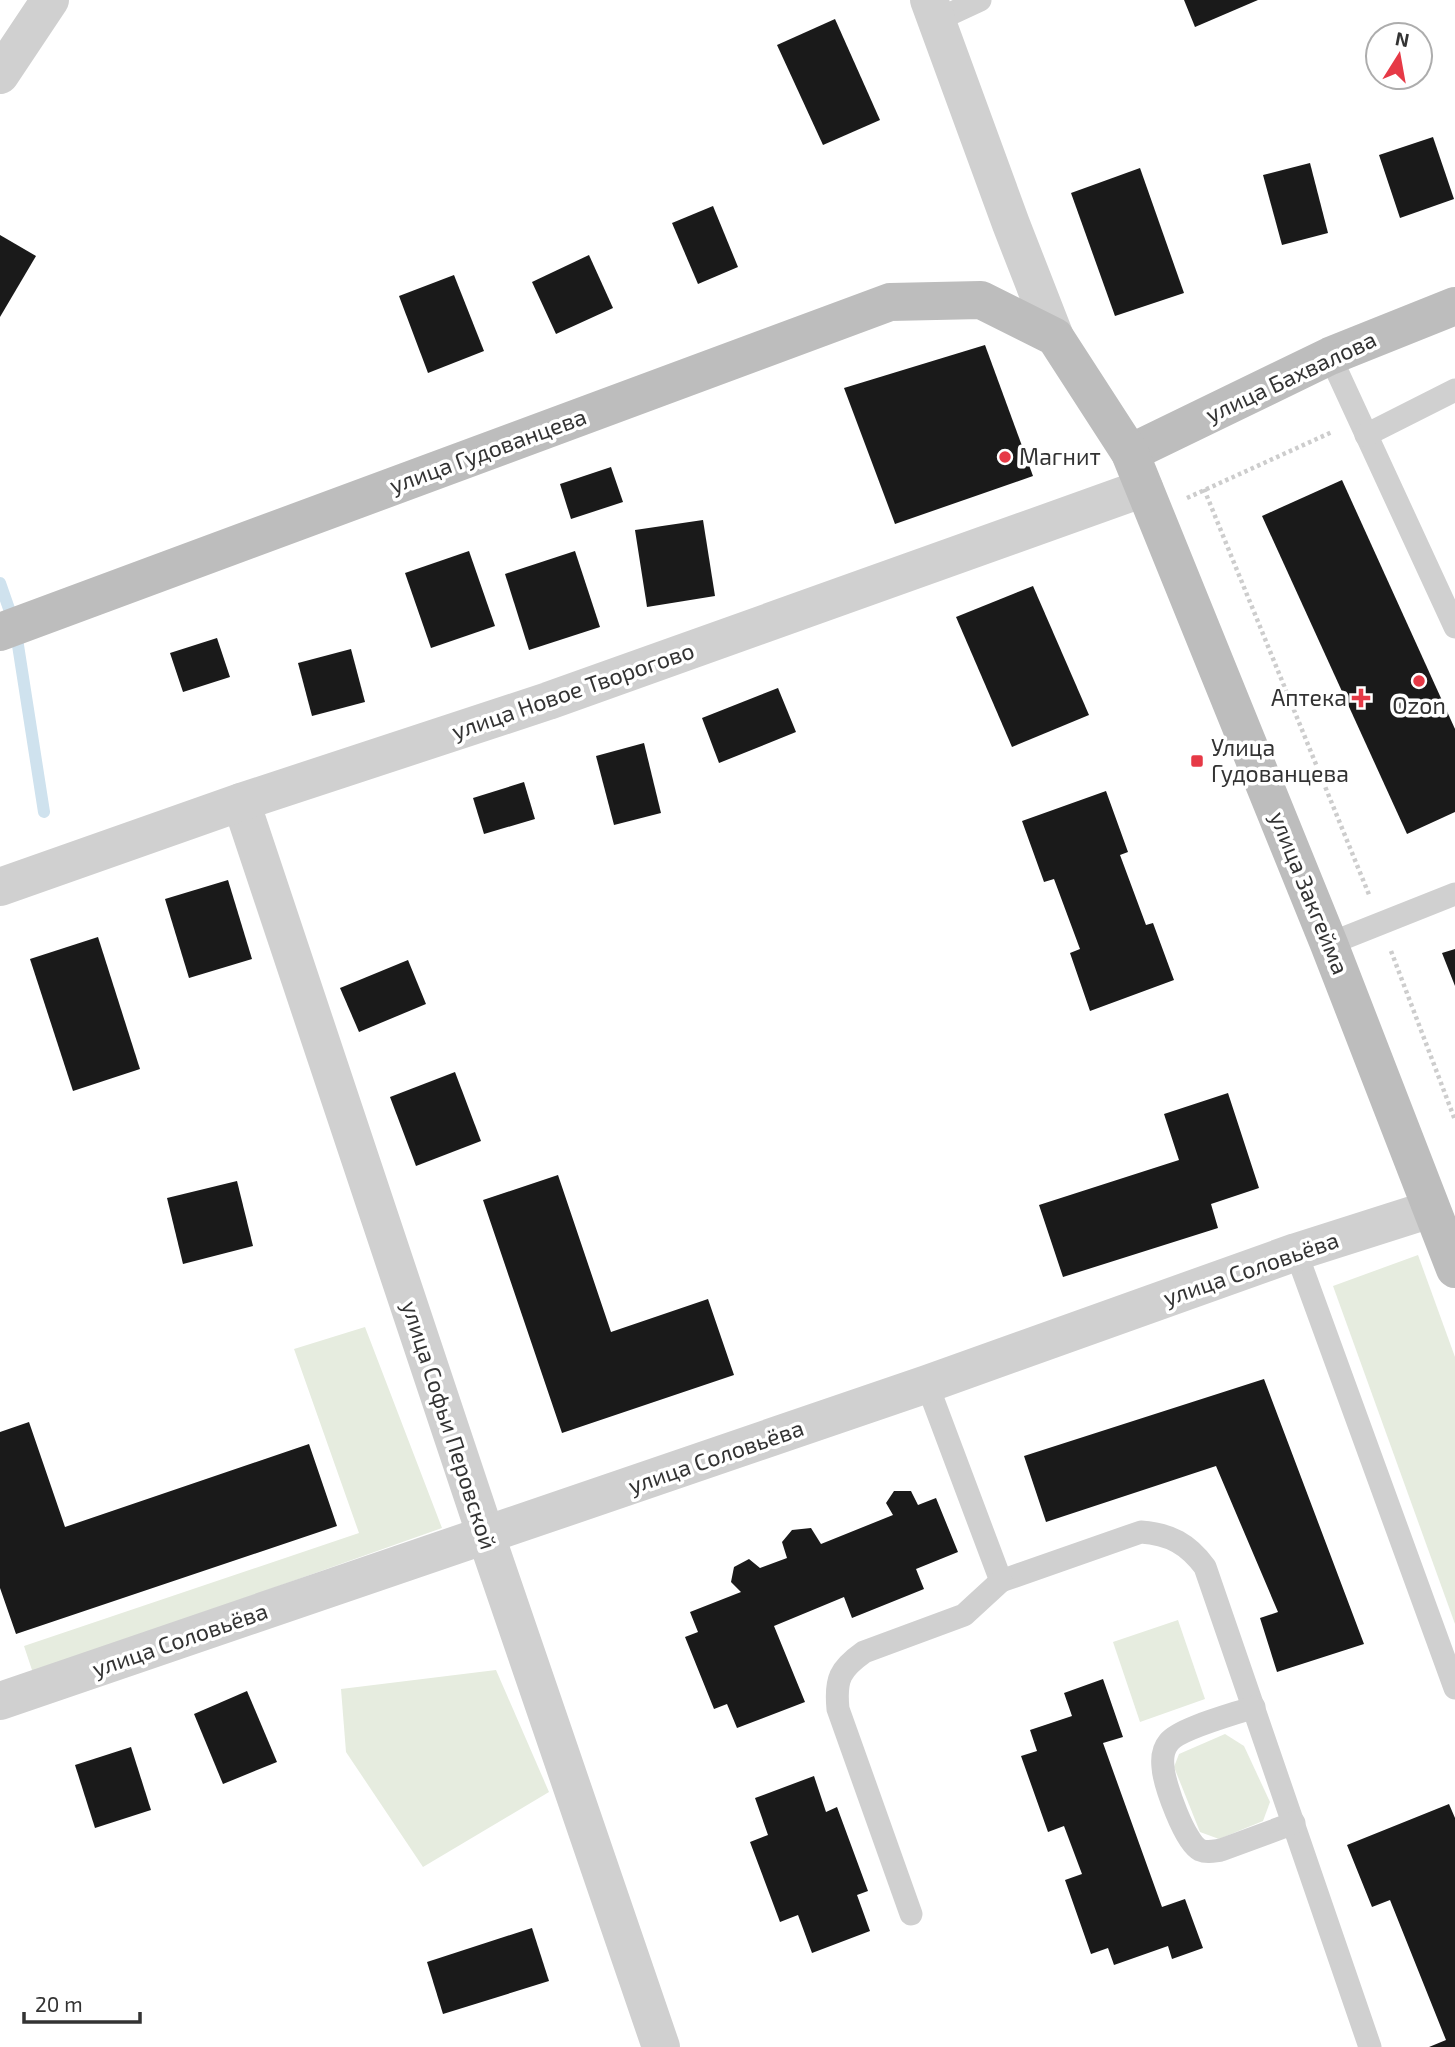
<svg xmlns="http://www.w3.org/2000/svg" width="1455" height="2047" viewBox="0 0 1455 2047" font-family="'Exo 2',sans-serif">
<rect width="100%" height="100%" fill="#fff"/>
<!-- green -->
<g fill="#e6ecdf">
<path d="M1418 1255 1455 1357V1624L1333 1286Z"/>
<path d="M365 1327 442 1528 33 1673 24 1646 359 1533 294 1349Z"/>
<path d="M1178 1620 1205 1699 1140 1722 1113 1642Z"/>
<path d="M496 1670 549 1792 423 1867 346 1752 341 1689Z"/>
<path d="M1225 1734 1244 1746 1270 1802 1263 1821 1219 1839 1200 1832 1174 1767 1179 1754Z"/>
</g>
<g fill="none" stroke-linecap="round" stroke-linejoin="round">
<!-- stream -->
<path stroke="#cfe2ee" stroke-width="12" d="M0 583 15 626 44 812"/>
</g>
<!-- building -->
<g fill="#1a1a1a">
<path d="M1184 0H1258L1195 27Z"/>
<path d="M835 19 880 120 823 145 777 45Z"/>
<path d="M1433 137 1454 199 1400 218 1379 155Z"/>
<path d="M1310 163 1328 233 1282 245 1263 175Z"/>
<path d="M1140 168 1184 293 1115 316 1071 193Z"/>
<path d="M713 206 738 267 698 284 672 223Z"/>
<path d="M0 235 36 256 0 317Z"/>
<path d="M589 255 613 308 556 334 532 282Z"/>
<path d="M454 275 484 351 428 373 399 296Z"/>
<path d="M985 345 1033 476 895 524 844 388Z"/>
<path d="M611 467 623 502 571 519 560 484Z"/>
<path d="M1342 480 1455 729V812L1407 834 1262 516Z"/>
<path d="M703 520 715 596 647 607 635 530Z"/>
<path d="M469 551 495 626 431 648 405 573Z"/>
<path d="M575 551 600 627 529 650 505 574Z"/>
<path d="M1033 586 1089 715 1012 747 956 617Z"/>
<path d="M217 638 230 677 183 692 170 653Z"/>
<path d="M351 649 365 702 312 716 298 663Z"/>
<path d="M778 688 796 732 719 763 702 718Z"/>
<path d="M644 743 661 813 614 825 596 756Z"/>
<path d="M524 782 535 819 484 834 473 798Z"/>
<path d="M1106 791 1128 852 1120 855 1146 925 1153 923 1174 980 1090 1011 1070 953 1080 949 1054 879 1044 882 1022 821Z"/>
<path d="M228 880 252 959 189 978 165 899Z"/>
<path d="M98 937 140 1069 73 1091 30 959Z"/>
<path d="M1455 949V986L1442 953Z"/>
<path d="M408 960 426 1004 359 1032 340 988Z"/>
<path d="M455 1072 481 1141 416 1166 390 1097Z"/>
<path d="M1228 1093 1259 1188 1211 1204 1218 1228 1063 1277 1039 1205 1179 1160 1164 1114Z"/>
<path d="M558 1175 611 1332 708 1299 734 1375 562 1433 483 1200Z"/>
<path d="M237 1181 253 1246 183 1264 167 1198Z"/>
<path d="M1264 1379 1364 1644 1277 1672 1260 1618 1278 1612 1216 1466 1046 1522 1024 1456Z"/>
<path d="M29 1422 65 1527 309 1444 337 1526 16 1634 0 1588V1432Z"/>
<path d="M894 1491H911L918 1505 936 1498 958 1552 916 1569 924 1589 852 1618 844 1597 774 1626 805 1702 737 1728 727 1704 714 1709 685 1637 698 1632 690 1612 741 1592 731 1582 734 1567 749 1559 760 1568 787 1558 782 1542 792 1530 811 1528 821 1544 893 1515 886 1503Z"/>
<path d="M1103 1679 1123 1737 1103 1743 1162 1907 1185 1899 1203 1948 1172 1959 1168 1946 1114 1965 1108 1948 1091 1954 1065 1880 1082 1874 1064 1826 1048 1832 1021 1756 1037 1751 1030 1730 1072 1716 1064 1693Z"/>
<path d="M247 1691 277 1762 223 1784 194 1714Z"/>
<path d="M131 1747 151 1810 95 1828 75 1765Z"/>
<path d="M814 1776 826 1812 837 1807 868 1891 857 1895 870 1931 812 1953 798 1915 780 1922 750 1842 768 1835 755 1798Z"/>
<path d="M1449 1804 1455 1818V2047H1429L1446 2040 1390 1900 1372 1907 1347 1845Z"/>
<path d="M532 1928 549 1981 443 2014 427 1962Z"/>
</g>
<g fill="none" stroke-linecap="round" stroke-linejoin="round">
<!-- path -->
<g stroke="#cdcdcd" stroke-width="4.5" stroke-dasharray="3.5 3.5" stroke-linecap="butt">
<path d="M1204 489 1370 897"/>
<path d="M1187 498 1332 432"/>
<path d="M1391 951 1455 1120"/>
</g>
<!-- lane -->
<g stroke="#d0d0d0" stroke-width="23">
<path d="M937 20 980 0"/>
<path d="M1330 356 1455 627"/>
<path d="M1366 435 1455 390"/>
<path d="M1329 944 1455 894"/>
<path d="M1296 1252 1455 1688"/>
<path d="M927 1384 1001 1581 1141 1532C1170 1534 1188 1544 1205 1567L1370 2047"/>
<path d="M1254 1707C1235 1714 1180 1728 1169 1742 1163 1749 1162 1758 1163 1767 1164 1784 1185 1843 1200 1850 1207 1853 1214 1851 1221 1850L1294 1823"/>
<path d="M911 1914 838 1709C835 1679 840 1669 864 1652L964 1615 1001 1581"/>
</g>
<!-- street -->
<g stroke="#d0d0d0" stroke-width="38">
<path d="M929 0 1011 224 1055 337"/>
<path d="M0 75 50 0"/>
<path d="M241 802 486 1536 661 2047"/>
<path d="M0 887 241 802 548 701 1144 488"/>
<path d="M0 1701 927 1384 1296 1252 1431 1209"/>
</g>
<!-- secondary -->
<g stroke="#bdbdbd" stroke-width="38">
<path d="M1130 453 1330 356 1455 306"/>
<path d="M0 632 890 302 981 300 1055 337 1130 453 1329 944 1455 1269"/>
</g>
</g>
<!-- markers -->
<g fill="#e63946" stroke="#fff" stroke-width="2.5">
<circle cx="1005" cy="457" r="7"/>
<circle cx="1419" cy="681" r="7"/>
<path d="M1357.5 687.5h7v7h7v7h-7v7h-7v-7h-7v-7h7z"/>
<rect x="1190" y="754" width="14" height="14" rx="3.5"/>
</g>
<g text-anchor="middle" stroke-width="7" stroke-linejoin="round" paint-order="stroke">
<!-- street labels -->
<g font-size="23" fill="#333" stroke="#fff">
<text transform="translate(1291 377) rotate(-25)" y="8">улица Бахвалова</text>
<text transform="translate(488 451) rotate(-20)" y="8">улица Гудованцева</text>
<text transform="translate(573 691) rotate(-19)" y="8">улица Новое Творогово</text>
<text transform="translate(1309 893) rotate(68)" y="8">улица Закгейма</text>
<text transform="translate(1251 1269) rotate(-19)" y="8">улица Соловьёва</text>
<text transform="translate(449 1425) rotate(72)" y="8">улица Софьи Перовской</text>
<text transform="translate(716 1457) rotate(-19)" y="8">улица Соловьёва</text>
<text transform="translate(180 1640) rotate(-19)" y="8">улица Соловьёва</text>
</g>
<!-- poi labels -->
<g font-size="23" fill="#333" stroke="#fff" text-anchor="start">
<text x="1019" y="465">Магнит</text>
<text x="1347" y="706" text-anchor="end">Аптека</text>
<text x="1419" y="714" text-anchor="middle">Ozon</text>
<text x="1211" y="756">Улица<tspan x="1211" dy="26">Гудованцева</tspan></text>
</g>
</g>
<!-- north arrow -->
<g transform="translate(1399 56) rotate(11)"><circle r="33" fill="#ffffff" stroke="#adadad" stroke-width="2"/>
<path d="M0-5L12 26L0 18L-12 26Z" fill="#e63946"/>
<text y="-10" font-size="19" font-weight="bold" text-anchor="middle" fill="#333333">N</text>
</g>
<!-- scale -->
<path d="M24 2012v10h116v-10" fill="none" stroke="#333333" stroke-width="3.5"/>
<text x="35" y="2012" font-size="21" fill="#333333" stroke="#ffffff" stroke-width="5" paint-order="stroke">20 m</text>
</svg>
